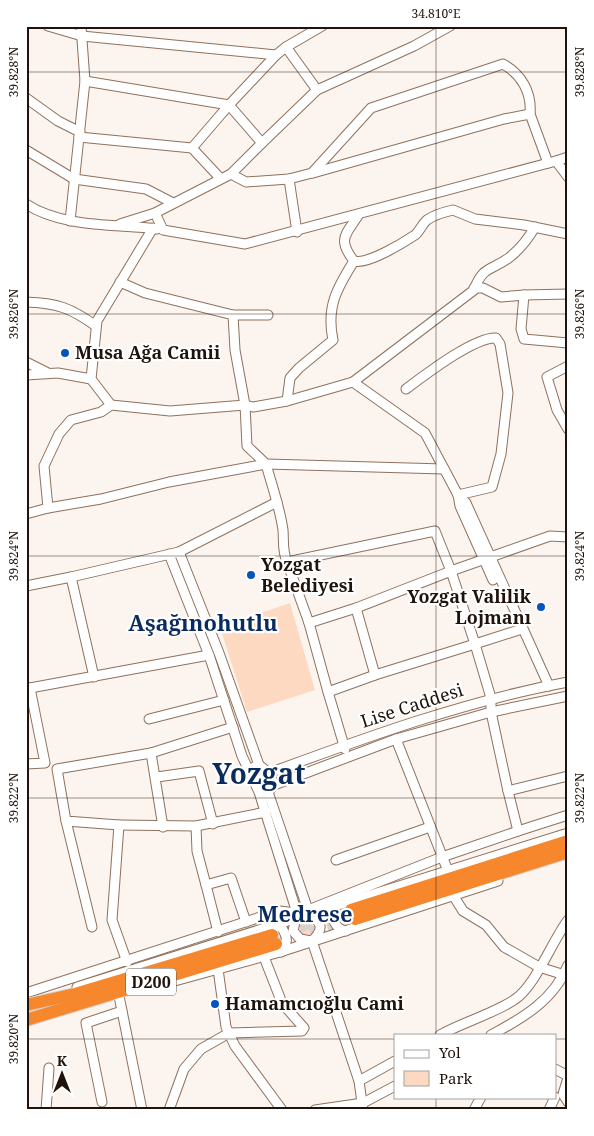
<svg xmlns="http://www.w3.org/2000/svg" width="594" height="1136" viewBox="0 0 594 1136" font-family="'Noto Serif',serif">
<rect width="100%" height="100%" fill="#fbf4ef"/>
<!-- green -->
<g fill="#fed9c1">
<path d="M290 603 315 690 247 712 220 627Z"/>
<circle cx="307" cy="928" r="7"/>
</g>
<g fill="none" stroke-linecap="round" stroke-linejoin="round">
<!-- highway-tunnel -->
<g stroke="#dad2cd" stroke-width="12" stroke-dasharray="12 6" stroke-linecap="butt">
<path d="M282 932 351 910"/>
<path d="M276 944 355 919"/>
</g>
<!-- minor casing -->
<g stroke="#8f715d" stroke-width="11">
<g id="minor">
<path d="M48 26 82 36 276 55 229 105 85 81"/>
<path d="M286 47 322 26"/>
<path d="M276 55 286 47 317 90"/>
<path d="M26 98 58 121 80 132"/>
<path d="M79 137 192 148 229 105 262 143 231 174"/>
<path d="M262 143 317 90 414 46 450 26"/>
<path d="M192 148 220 178"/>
<path d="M26 150 74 179 146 189 173 203"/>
<path d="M568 157 556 161 568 177"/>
<path d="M313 173 504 119 530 114 548 163"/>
<path d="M289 179 297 232"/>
<path d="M26 204C63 228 115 224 157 229"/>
<path d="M155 213 163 230 245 244 556 161"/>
<path d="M70 221 85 81 81 26"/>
<path d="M120 224 155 213 231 174 246 182 289 179 312 173 371 108 503 64C521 74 532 92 530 114"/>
<path d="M354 261C367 265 403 243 415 235 420 231 422 224 427 220 434 215 444 212 453 210L475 219 524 225 568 234"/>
<path d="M120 282 145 293 233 315 235 350 245 405 253 407 287 401 353 382 474 290C483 265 492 271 510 257 520 249 528 239 535 227"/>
<path d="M474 288H483L501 297 524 295 521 329 524 339 568 343"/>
<path d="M524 295 568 294"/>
<path d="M26 302C57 303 71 308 96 326"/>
<path d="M233 315H268"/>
<path d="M26 362 48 373"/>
<path d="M568 366 547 377 557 410 568 429"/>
<path d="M26 375 58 373 91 379"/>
<path d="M353 382 425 433 458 495 492 487 501 454 508 393 500 344 496 338C474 337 425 375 406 389"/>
<path d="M287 401 290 378 299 368 333 340C326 307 337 288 354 261 336 238 347 234 359 214"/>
<path d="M111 405 170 411 245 405 247 446 266 464 169 482 101 499 48 508 44 466 59 434 71 420 101 412Z"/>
<path d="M111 405 91 379 97 321 153 228"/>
<path d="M444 469 266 464C272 486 280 508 283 530 284 542 282 550 287 562L435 531 451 571 550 536 568 537"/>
<path d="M458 495 466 503 549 686"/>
<path d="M458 495 460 506 493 580"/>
<path d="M26 514 48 508"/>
<path d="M179 552 277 502"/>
<path d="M169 554 209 655 242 756 259 792 297 913 293 931 300 939 311 941"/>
<path d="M287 562 309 623 356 608 375 675"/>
<path d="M71 577 179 552 219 653 259 765"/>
<path d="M26 586 71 577 94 677"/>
<path d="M356 608 451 571 475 644 522 629"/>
<path d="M309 623 328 692 375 675 475 644 491 698V712L508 791"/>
<path d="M30 688 209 655"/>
<path d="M328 692 345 749"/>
<path d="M149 719 224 700"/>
<path d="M396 739 448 871"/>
<path d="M151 753 163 827"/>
<path d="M26 764 45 763 30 688H26"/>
<path d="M254 767 259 765 269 773 274 785 268 792 308 910C317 922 328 925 312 941"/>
<path d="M269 773C367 737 465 701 568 682"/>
<path d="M157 777 199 771 213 824"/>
<path d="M274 785 396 739 491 712 568 696"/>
<path d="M66 821 92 927"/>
<path d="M119 825 196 826 266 812"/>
<path d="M196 826 197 851 206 885"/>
<path d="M518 831 568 815"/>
<path d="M336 860 430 827"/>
<path d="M453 895 463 911 486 925 504 947 539 967 568 976"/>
<path d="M335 906 332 912C333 922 336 929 346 931"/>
<path d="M308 910 442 857 518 831 508 791 568 776"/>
<path d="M273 925 282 928C288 938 288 943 281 952"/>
<path d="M218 932 206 885 231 878 246 922"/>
<path d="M312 941 359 1081 363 1110"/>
<path d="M127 962 112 920 119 825 66 821 57 769 151 753 233 727"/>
<path d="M218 969 226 1027 235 1046 282 1110"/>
<path d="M171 982 280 952 498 881"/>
<path d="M77 987 568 833"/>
<path d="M26 993 279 911 297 913"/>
<path d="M119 996 142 1110"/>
<path d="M440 1035C463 1022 493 1014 514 1000 535 987 552 941 568 920"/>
<path d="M491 1035C523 1018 554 1000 568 965"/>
<path d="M555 1069 568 1076"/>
<path d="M568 1078 563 1094 568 1102"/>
<path d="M359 1081 395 1061"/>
<path d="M102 1102 86 1023 122 1011"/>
<path d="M46 1110 49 1068"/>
<path d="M169 1110 184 1069 201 1049 229 1033 302 1031 304 1028 282 1003 264 957"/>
<path d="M315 1110 363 1103 395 1086"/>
<path d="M474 1110 481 1097"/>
<path d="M549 1110 555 1097"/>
</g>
</g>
<!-- highway casing -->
<g stroke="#d2d0ce" stroke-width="14">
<g id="highway">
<path d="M351 910 568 841"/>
<path d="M355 919 568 852"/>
<path d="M26 1005 75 994 272 935"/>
<path d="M26 1020 276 944"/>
</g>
</g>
<!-- minor -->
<use href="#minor" stroke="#fff" stroke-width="9"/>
<!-- highway -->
<use href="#highway" stroke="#f6872d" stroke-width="12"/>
</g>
<!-- ticks -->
<path fill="none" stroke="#1f130c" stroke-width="1" stroke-opacity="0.45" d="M436 26V1035M26 72H568M26 314H568M26 556H568M26 798H568M26 1039H395M555 1039H568M436 1097V1110"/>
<!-- markers -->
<g fill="#0653bd" stroke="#fff" stroke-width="2">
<circle cx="65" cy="353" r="5"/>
<circle cx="251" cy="575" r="5"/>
<circle cx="541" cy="607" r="5"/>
<circle cx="215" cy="1004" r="5"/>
</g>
<g text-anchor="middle" stroke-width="4.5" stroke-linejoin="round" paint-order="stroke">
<!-- shield labels -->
<rect fill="#fff" stroke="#625a55" stroke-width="1" x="126" y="968.5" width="50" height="27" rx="4"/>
<g font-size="16" font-weight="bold" fill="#1f130c">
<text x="151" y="988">D200</text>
</g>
<!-- poi labels -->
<g font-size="18" font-weight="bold" fill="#1f130c" stroke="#fff" text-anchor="start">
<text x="75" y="359">Musa Ağa Camii</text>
<text x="261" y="571">Yozgat<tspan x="261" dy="21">Belediyesi</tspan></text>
<text x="531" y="603" text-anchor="end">Yozgat Valilik<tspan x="531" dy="21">Lojmanı</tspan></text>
<text x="225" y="1010">Hamamcıoğlu Cami</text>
</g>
<!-- street labels -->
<g font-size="18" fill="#1f130c" stroke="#fff">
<text transform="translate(412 706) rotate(-18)" y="6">Lise Caddesi</text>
</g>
<!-- district labels -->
<g font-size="22" font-weight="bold" fill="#092b5e" stroke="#fff">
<text x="203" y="631">Aşağınohutlu</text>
<text x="305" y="922">Medrese</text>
</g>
<!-- town labels -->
<g font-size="28" font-weight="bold" fill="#092b5e" stroke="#fff">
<text x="259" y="784">Yozgat</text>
</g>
</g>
<!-- border -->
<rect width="594" height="1136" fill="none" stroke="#ffffff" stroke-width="55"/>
<!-- legend -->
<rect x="394" y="1034" width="162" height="65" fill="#ffffff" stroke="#a5a19e"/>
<rect x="404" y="1050" width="25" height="8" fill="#ffffff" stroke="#a5a19e"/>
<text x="439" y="1058" font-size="15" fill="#1f130c">Yol</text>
<rect x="404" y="1071" width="25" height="15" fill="#fed9c1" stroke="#a5a19e"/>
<text x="439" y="1084" font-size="15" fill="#1f130c">Park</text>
<!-- north arrow -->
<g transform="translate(62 1074)" stroke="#ffffff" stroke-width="4" paint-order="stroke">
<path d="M0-4L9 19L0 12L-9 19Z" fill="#1f130c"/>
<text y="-8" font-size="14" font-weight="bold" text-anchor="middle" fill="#1f130c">K</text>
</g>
<rect x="28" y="28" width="538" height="1080" fill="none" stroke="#1f130c" stroke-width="2"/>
<g font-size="12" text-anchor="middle" fill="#1f130c">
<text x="436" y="18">34.810°E</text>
<text transform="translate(14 72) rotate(-90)" y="4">39.828°N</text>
<text transform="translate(580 72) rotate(-90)" y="4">39.828°N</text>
<text transform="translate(14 314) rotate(-90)" y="4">39.826°N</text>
<text transform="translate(580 314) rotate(-90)" y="4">39.826°N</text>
<text transform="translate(14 556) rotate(-90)" y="4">39.824°N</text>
<text transform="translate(580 556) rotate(-90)" y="4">39.824°N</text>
<text transform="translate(14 798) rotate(-90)" y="4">39.822°N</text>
<text transform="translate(580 798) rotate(-90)" y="4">39.822°N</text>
<text transform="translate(14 1039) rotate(-90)" y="4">39.820°N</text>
</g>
</svg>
